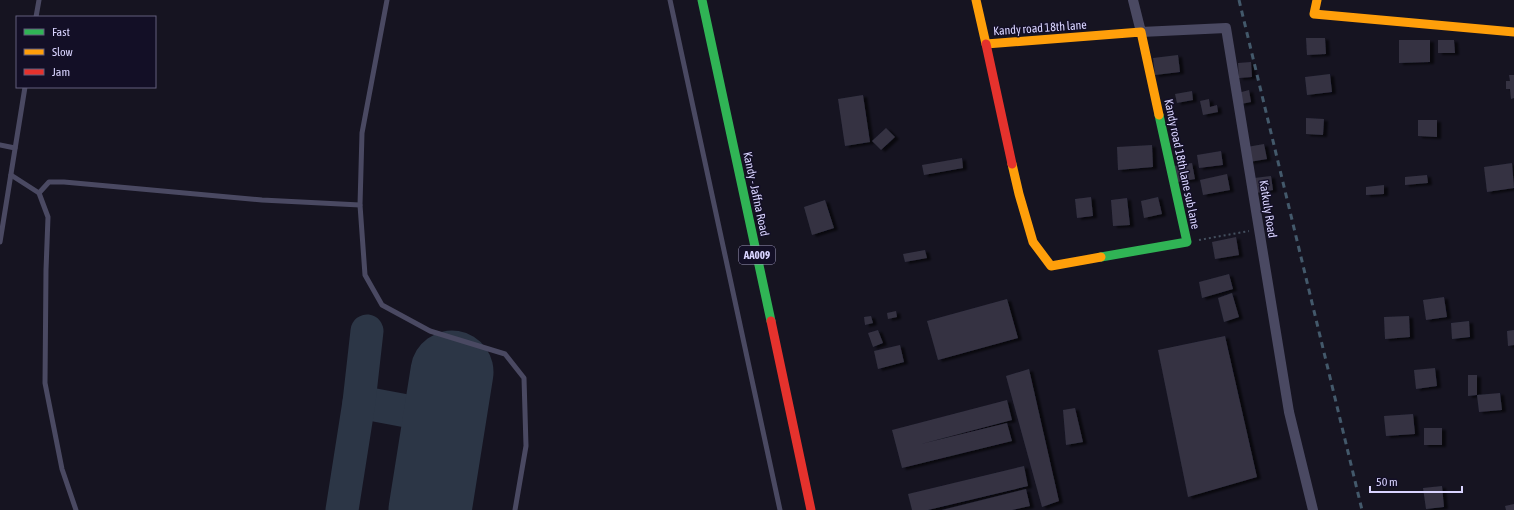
<svg xmlns="http://www.w3.org/2000/svg" width="1514" height="510" viewBox="0 0 1514 510" font-family="'Asap Condensed',sans-serif">
<defs>
<filter id="shadow"><feDropShadow dx="4" dy="2" stdDeviation="1" flood-color="#0009"/></filter>
</defs>
<rect width="100%" height="100%" fill="#161421"/>
<g fill="none" stroke-linecap="round" stroke-linejoin="round">
<!-- taxiway -->
<g stroke="#2c3646" stroke-width="33">
<path d="M359 402 444 418"/>
<path d="M342 510 359 402 367 331"/>
</g>
<!-- runway -->
<path stroke="#2c3646" stroke-width="83" d="M430 510 452 372"/>
</g>
<!-- building -->
<g fill="#343243" filter="url(#shadow)">
<path d="M1306 38H1325L1326 54 1307 55Z"/>
<path d="M1399 40H1430V62L1399 63Z"/>
<path d="M1438 40H1454L1455 53H1438Z"/>
<path d="M1178 55 1180 72 1155 75 1153 58Z"/>
<path d="M1251 62 1252 77 1239 78 1238 63Z"/>
<path d="M1330 74 1332 92 1307 95 1305 77Z"/>
<path d="M1509 75H1514V98L1511 99 1510 89H1506V81H1510Z"/>
<path d="M1249 90 1251 102 1241 104 1238 93Z"/>
<path d="M1192 91 1193 100 1177 103 1175 94Z"/>
<path d="M863 95 870 142 845 146 838 99Z"/>
<path d="M1209 99 1210 107 1217 105 1218 112 1203 115 1200 101Z"/>
<path d="M1306 118 1324 119 1323 135 1306 134Z"/>
<path d="M1418 120H1437V137L1418 136Z"/>
<path d="M886 128 895 137 881 150 872 141Z"/>
<path d="M1264 144 1267 159 1249 162 1247 147Z"/>
<path d="M1152 145 1153 167 1118 170 1117 147Z"/>
<path d="M1221 151 1223 165 1199 168 1197 155Z"/>
<path d="M962 158 963 168 924 175 922 165Z"/>
<path d="M1192 163 1195 179 1177 182 1174 166Z"/>
<path d="M1512 163 1514 188 1487 192 1484 167Z"/>
<path d="M1227 174 1230 190 1203 195 1200 180Z"/>
<path d="M1427 175 1428 183 1405 185V177Z"/>
<path d="M1271 176 1273 190 1256 193 1254 178Z"/>
<path d="M1384 185V194L1366 195V187Z"/>
<path d="M1091 197 1093 216 1077 218 1075 199Z"/>
<path d="M1158 197 1162 214 1144 218 1141 201Z"/>
<path d="M1127 198 1130 225 1113 226 1111 200Z"/>
<path d="M825 200 834 228 812 235 804 207Z"/>
<path d="M1236 237 1239 255 1215 259 1212 242Z"/>
<path d="M925 250 927 258 905 262 903 254Z"/>
<path d="M1229 274 1233 289 1202 298 1199 282Z"/>
<path d="M1232 293 1239 317 1224 322 1218 298Z"/>
<path d="M1444 297 1447 317 1426 320 1423 300Z"/>
<path d="M1007 299 1018 338 938 360 927 321Z"/>
<path d="M896 311 897 317 888 319 887 313Z"/>
<path d="M871 316 873 323 865 325 864 317Z"/>
<path d="M1409 316 1410 337 1385 339 1384 317Z"/>
<path d="M1469 321 1470 337 1452 339 1451 323Z"/>
<path d="M878 330 883 343 873 347 868 333Z"/>
<path d="M1514 330V345L1508 346 1507 331Z"/>
<path d="M1225 336 1257 477 1188 497 1158 350Z"/>
<path d="M900 345 904 362 878 369 874 351Z"/>
<path d="M1435 368 1437 386 1416 389 1414 370Z"/>
<path d="M1029 369 1059 501 1042 507 1006 376Z"/>
<path d="M1468 375H1477V395L1500 393 1502 410 1479 412 1477 395 1468 396Z"/>
<path d="M1007 400 1012 420 921 444 1007 423 1012 441 902 468 892 430Z"/>
<path d="M1075 408 1083 442 1066 445 1063 410Z"/>
<path d="M1413 414 1415 434 1386 436 1384 416Z"/>
<rect x="1424" y="428" width="18" height="17"/>
<path d="M1024 466 1028 486 928 510H912L908 494Z"/>
<path d="M1442 486 1444 507 1426 509 1423 488Z"/>
<path d="M1026 489 1030 506 1012 510H942Z"/>
<path d="M1514 504V510H1506L1505 506Z"/>
</g>
<g fill="none" stroke-linecap="round" stroke-linejoin="round">
<!-- path -->
<path stroke="#44505f" stroke-width="2" stroke-dasharray="2 3" stroke-linecap="butt" d="M1199 240 1249 231"/>
<!-- lane -->
<g stroke="#4a4962" stroke-width="5">
<path d="M387 0 362 133 360 205 365 275 382 305 430 331 505 354 524 378 526 446 515 510"/>
<path d="M670 0 780 510"/>
<path d="M36 17 39 0"/>
<path d="M0 145 15 148"/>
<path d="M11 175 39 193 48 217 46 270 45 383 62 469 76 510"/>
<path d="M39 193 49 182H64L262 200 360 205"/>
<path d="M0 242 25 87"/>
</g>
<!-- street -->
<path stroke="#4a4962" stroke-width="10" d="M1133 0 1141 32 1226 28 1289 412 1313 510"/>
<!-- fast -->
<g stroke="#30b455" stroke-width="9">
<path d="M702 0 771 321"/>
<path d="M1101 257 1187 242 1159 115"/>
</g>
<!-- slow -->
<g stroke="#ff9f0a" stroke-width="9">
<path d="M976 0 986 44 1141 32 1159 115"/>
<path d="M1317 0 1314 14 1514 32"/>
<path d="M1012 164 1019 194 1033 242 1051 266 1101 257"/>
</g>
<!-- jam -->
<g stroke="#e5322d" stroke-width="9">
<path d="M986 44 1012 164"/>
<path d="M771 321 811 510"/>
</g>
<!-- rail -->
<path stroke="#43596b" stroke-width="3" stroke-dasharray="6 5" stroke-linecap="butt" d="M1239 0 1362 510"/>
</g>
<g text-anchor="middle" stroke-width="3" stroke-linejoin="round" paint-order="stroke">
<!-- shield labels -->
<rect fill="#130f26" stroke="#9e99be" stroke-width="1" x="739" y="246" width="36" height="18" rx="3"/>
<g font-size="11" font-weight="bold" fill="#d9d4ff">
<text x="757" y="259">AA009</text>
</g>
<!-- street labels -->
<g font-size="12" fill="#d9d4ff" stroke="#130f26">
<text transform="translate(1040 28) rotate(-4)" y="4">Kandy road 18th lane</text>
<text transform="translate(1182 164) rotate(78)" y="4">Kandy road 18th lane sub lane</text>
<text transform="translate(756 194) rotate(78)" y="4">Kandy - Jaffna Road</text>
<text transform="translate(1268 209) rotate(81)" y="4">Katkuly Road</text>
</g>
</g>
<!-- legend -->
<rect x="16" y="16" width="140" height="72" fill="#130f26" stroke="#625e7d"/>
<rect x="24" y="29" width="20" height="6" fill="#30b455" stroke="#625e7d"/>
<text x="52" y="36" font-size="12" fill="#d9d4ff">Fast</text>
<rect x="24" y="49" width="20" height="6" fill="#ff9f0a" stroke="#625e7d"/>
<text x="52" y="56" font-size="12" fill="#d9d4ff">Slow</text>
<rect x="24" y="69" width="20" height="6" fill="#e5322d" stroke="#625e7d"/>
<text x="52" y="76" font-size="12" fill="#d9d4ff">Jam</text>
<!-- scale -->
<path d="M1370 486v6h92v-6" fill="none" stroke="#d9d4ff" stroke-width="2"/>
<text x="1376" y="486" font-size="12" fill="#d9d4ff" stroke="#130f26" stroke-width="3" paint-order="stroke">50 m</text>
</svg>
